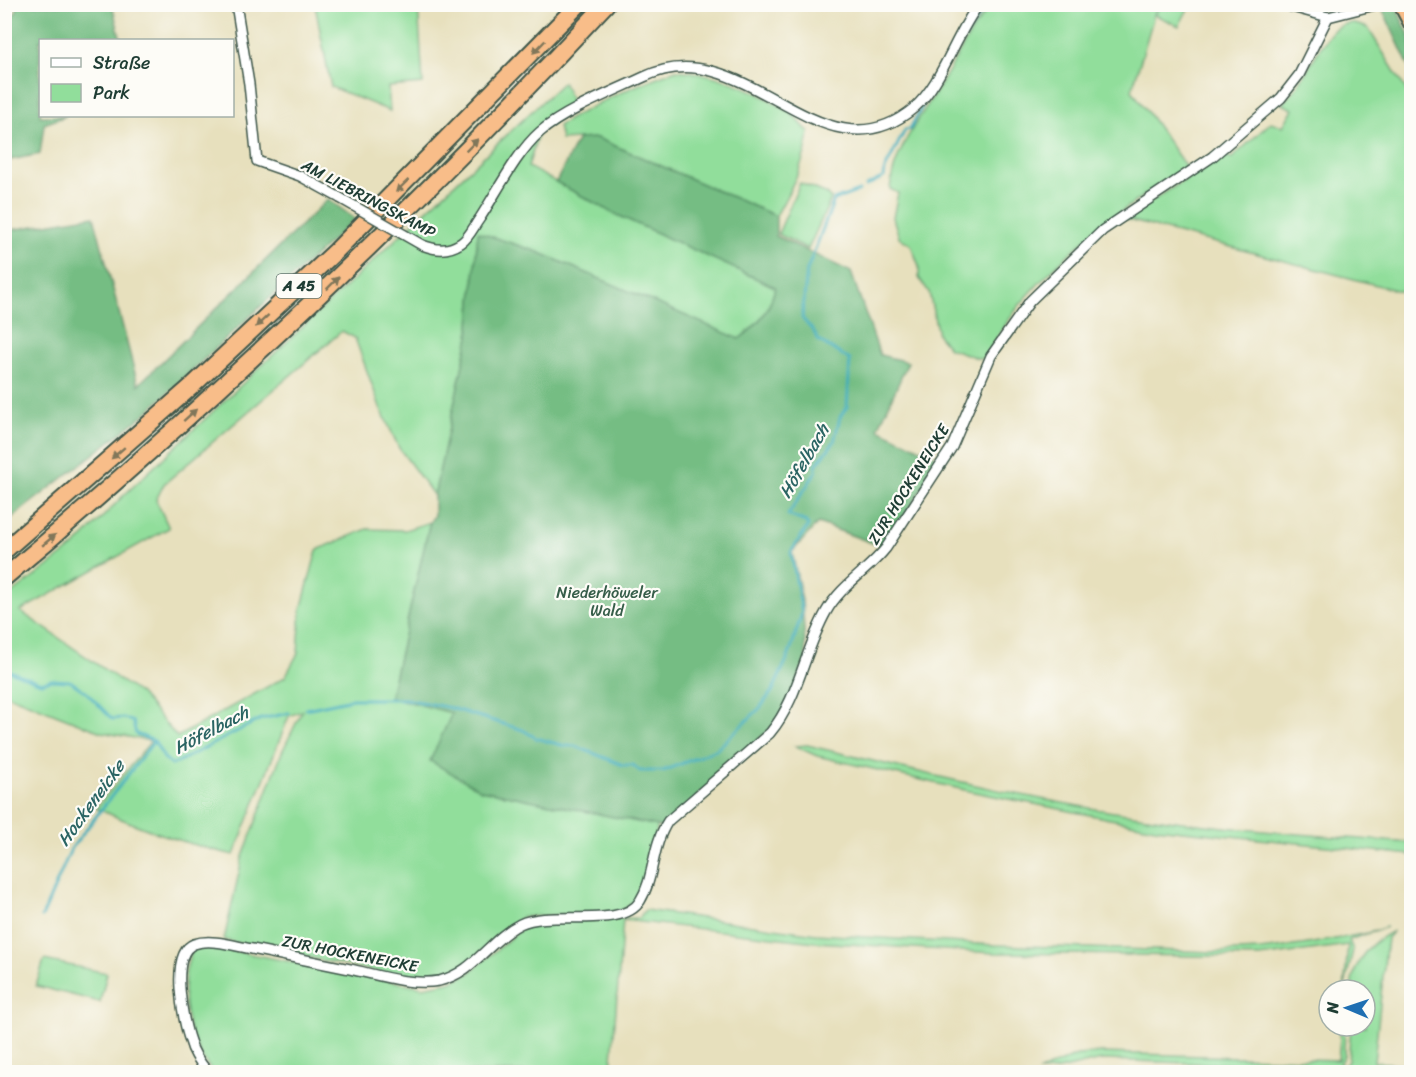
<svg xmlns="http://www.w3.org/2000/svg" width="1416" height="1077" viewBox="0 0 1416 1077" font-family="Sriracha,sans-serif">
<rect width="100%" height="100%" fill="#fdfcf7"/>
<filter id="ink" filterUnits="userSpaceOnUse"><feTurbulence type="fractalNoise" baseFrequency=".0167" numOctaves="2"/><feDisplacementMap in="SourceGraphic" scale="12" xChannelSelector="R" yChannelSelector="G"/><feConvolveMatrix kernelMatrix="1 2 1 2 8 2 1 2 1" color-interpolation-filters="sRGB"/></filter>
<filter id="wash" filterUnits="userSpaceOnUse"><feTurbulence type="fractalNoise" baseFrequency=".008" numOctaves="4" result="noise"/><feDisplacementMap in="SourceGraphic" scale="24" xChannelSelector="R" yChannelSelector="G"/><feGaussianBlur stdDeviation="1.35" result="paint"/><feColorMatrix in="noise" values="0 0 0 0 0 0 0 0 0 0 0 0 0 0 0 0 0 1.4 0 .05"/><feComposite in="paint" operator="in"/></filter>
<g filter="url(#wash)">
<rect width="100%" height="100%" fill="#e7e0bd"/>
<!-- green -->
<g fill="#91de9b" stroke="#588e68" stroke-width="1.5">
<path d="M315 5H418L423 84 388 87 390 111 331 87Z"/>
<path d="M992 5H1157L1132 90 1186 167C1127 206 1070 246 1024 300 1009 317 997 338 985 357L980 359 949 348 938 335 929 292 919 278V266L911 245 899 237 893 218 898 193 890 189C893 152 920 117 940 86 957 58 970 29 992 5Z"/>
<path d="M1160 5V4L1190 5 1179 26 1155 15Z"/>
<path d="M1352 23 1368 28 1411 98V294L1124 219 1223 155 1232 158 1271 122 1283 126 1293 109 1282 104C1304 83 1312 56 1331 33 1336 26 1344 24 1352 23Z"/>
<path d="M676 70C717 73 755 89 789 112 796 116 802 126 809 132 806 162 790 190 776 216L597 138 561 140 558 126C595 103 635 85 676 70Z"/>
<path d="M563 82 574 108 539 130 528 167 613 213 775 287C771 310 757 326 739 339L538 252 478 232 469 337 434 496 399 448 380 407 355 338 342 331 164 484 156 500 169 528 20 611 140 694 177 737 285 677 298 653 301 610 317 550 367 529 405 530 430 522 390 696 452 713 481 790 658 826C647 857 652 891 622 911L522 917 464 966 438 977 407 978 224 940 242 859 282 752 302 711 289 716 234 855C186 844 142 829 96 808L151 741 101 732 5 694V599L76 545 121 498Z"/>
<path d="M800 183 825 193 831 199 808 249 778 234Z"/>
<path d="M807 745C922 773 1037 802 1154 818 1239 831 1326 836 1411 843V855L1155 828 969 791 817 756 795 746Z"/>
<path d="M645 910 816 934 995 945 1216 952 1260 950 1302 945 1374 932 1386 927 1349 940 1353 950 1344 990 1348 945 1260 957 994 953 815 942 623 920 611 1072H213C186 1041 175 987 193 949L203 945 423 987 449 982 468 974 526 925 552 919 639 918Z"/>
<path d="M1393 931 1387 938 1374 1062 1411 1065V1071L1104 1060C1081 1063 1060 1073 1038 1072L1077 1055 1102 1053 1338 1060 1341 1026H1345L1344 1055 1339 1065H1345L1348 1061 1351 1026H1365V990H1351C1353 963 1368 943 1393 931Z"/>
<path d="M44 960 107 973 100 1002 36 986Z"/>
</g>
<!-- forest -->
<g fill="#74bd83" stroke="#4a7d5c" stroke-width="1.5">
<path d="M17 5H112L121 40H40V116H66L44 124 40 154 5 161V23L17 11Z"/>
<path d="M1395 5 1411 39V71L1382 8Z"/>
<path d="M597 138 776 216V236L851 272 880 355 908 362 878 429 940 458 886 548 818 523 792 552 802 600 806 659 783 717 663 829 658 826 481 790 430 761 452 713 390 697 430 522 434 515V496L469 337 478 232 538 252 739 339C757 326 771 310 775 287L613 213 556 182 578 139Z"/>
<path d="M328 199 355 219 145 414 5 523V231L94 216 138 385Z"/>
</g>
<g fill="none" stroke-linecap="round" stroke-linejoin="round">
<!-- stream -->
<g stroke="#3eadbb" stroke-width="3">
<path d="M963 39 987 4"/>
<path d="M866 186 884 177 885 169 905 130 910 129 922 106"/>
<path d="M4 669 41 683 51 680 70 681 86 692 112 719 124 718 133 722 136 734 154 741 164 758 172 765 261 719 289 713"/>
<path d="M306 709 352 699H406L451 708 523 730 536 738 565 746H575L623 765H633L640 771H663L716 750 760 708 773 690 789 655 802 613 791 552 808 526 806 522 788 515 816 472V465L834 442 840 417 847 407 850 360 818 340 814 332 802 318 807 270 834 200 859 191"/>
<path d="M42 917 71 849 154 741"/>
</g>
</g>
</g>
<g filter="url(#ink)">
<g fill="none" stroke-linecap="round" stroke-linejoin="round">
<!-- minor casing -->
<g stroke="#3d5549" stroke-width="12">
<g id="minor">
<path d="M236 4 249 84 257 161 300 176 340 198"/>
<path d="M1281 4 1328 17 1379 4"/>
<path d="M422 245C436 250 447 252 461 243 469 238 474 226 480 218 497 192 517 152 540 132 564 111 614 91 644 77 745 28 821 186 914 108 942 84 955 35 979 4"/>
<path d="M208 1072C200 1063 193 1053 190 1041 183 1022 169 953 194 944 211 938 235 946 252 949 285 956 317 962 350 969 378 975 410 986 439 981 474 973 490 939 520 924 551 909 623 930 640 901 655 877 651 847 668 821L770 733C799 698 804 651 826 612 841 585 868 571 886 548L952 447 991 356 1030 301 1103 230 1212 157 1281 98 1299 75 1328 17"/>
</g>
</g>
<!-- motorway casing -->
<g stroke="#3d5549" stroke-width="20">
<g id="motorway">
<path d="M1402 4 1412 23"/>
<path d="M4 551 191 387 336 251 579 4"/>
<path d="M4 578C216 399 417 208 606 4"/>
</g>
</g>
<!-- minor -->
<use href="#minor" stroke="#fff" stroke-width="9"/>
<!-- motorway -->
<use href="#motorway" stroke="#f8bd89" stroke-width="16"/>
<!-- minor-bridge casing -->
<g stroke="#3d5549" stroke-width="12" stroke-linecap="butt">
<path id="minor-bridge" d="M340 198 422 245"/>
</g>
<!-- minor-bridge -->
<use href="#minor-bridge" stroke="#fff" stroke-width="9"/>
</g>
<!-- one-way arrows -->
<defs><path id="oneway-solid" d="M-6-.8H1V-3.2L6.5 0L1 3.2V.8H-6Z" transform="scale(1.5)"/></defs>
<g fill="#81775a">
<use href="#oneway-solid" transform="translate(539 47) rotate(134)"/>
<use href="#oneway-solid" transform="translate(472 145) rotate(-45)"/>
<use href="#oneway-solid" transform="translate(402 186) rotate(136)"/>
<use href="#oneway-solid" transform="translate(333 283) rotate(-45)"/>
<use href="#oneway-solid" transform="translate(262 321) rotate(137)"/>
<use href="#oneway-solid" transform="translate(190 415) rotate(-42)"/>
<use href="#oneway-solid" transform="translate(118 453) rotate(139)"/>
<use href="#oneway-solid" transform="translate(49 540) rotate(-40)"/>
</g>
</g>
<g text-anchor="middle" stroke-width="4.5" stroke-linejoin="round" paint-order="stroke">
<!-- shield labels -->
<rect fill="#fdfcf7" stroke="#62766e" stroke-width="1.5" x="276.5" y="274" width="45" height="24" rx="4.5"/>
<g font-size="15" font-weight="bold" fill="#1f3d34">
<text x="299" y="291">A 45</text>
</g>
<!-- street labels -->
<g font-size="16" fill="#1f3d34" stroke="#fdfcf7">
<text transform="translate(369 198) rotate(28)" y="6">AM LIEBRINGSKAMP</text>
<text transform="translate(908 484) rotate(-58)" y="6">ZUR HOCKENEICKE</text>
<text transform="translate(350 953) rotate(11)" y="6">ZUR HOCKENEICKE</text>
</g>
<!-- park labels -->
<g font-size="16" fill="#365d49" stroke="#fdfcf7">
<text x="607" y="598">Niederhöweler<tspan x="607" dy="18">Wald</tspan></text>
</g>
<!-- water labels -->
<g font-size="18" font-style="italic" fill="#2a6463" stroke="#fdfcf7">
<text transform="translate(804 461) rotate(-60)" y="6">Höfelbach</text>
<text transform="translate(211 730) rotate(-28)" y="6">Höfelbach</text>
<text transform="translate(91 803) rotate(-54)" y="6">Hockeneicke</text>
</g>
</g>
<!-- margin -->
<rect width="1416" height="1077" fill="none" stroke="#fdfcf7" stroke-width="24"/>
<!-- legend -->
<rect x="39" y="39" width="195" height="78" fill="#fdfcf7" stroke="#a4b0a9" stroke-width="1.5"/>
<rect x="51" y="58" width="30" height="9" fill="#ffffff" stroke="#a4b0a9" stroke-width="1.5"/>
<text x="93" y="69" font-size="18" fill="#1f3d34">Straße</text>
<rect x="51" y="84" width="30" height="18" fill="#91de9b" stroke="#a4b0a9" stroke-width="1.5"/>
<text x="93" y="99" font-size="18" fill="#1f3d34">Park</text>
<!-- north arrow -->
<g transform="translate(1347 1008) rotate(272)"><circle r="28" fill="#fdfcf7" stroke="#a4b0a9" stroke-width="1.5"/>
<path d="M0-4.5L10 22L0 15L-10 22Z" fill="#1f6fb2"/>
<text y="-9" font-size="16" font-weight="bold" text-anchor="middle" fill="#1f3d34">N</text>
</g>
</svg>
